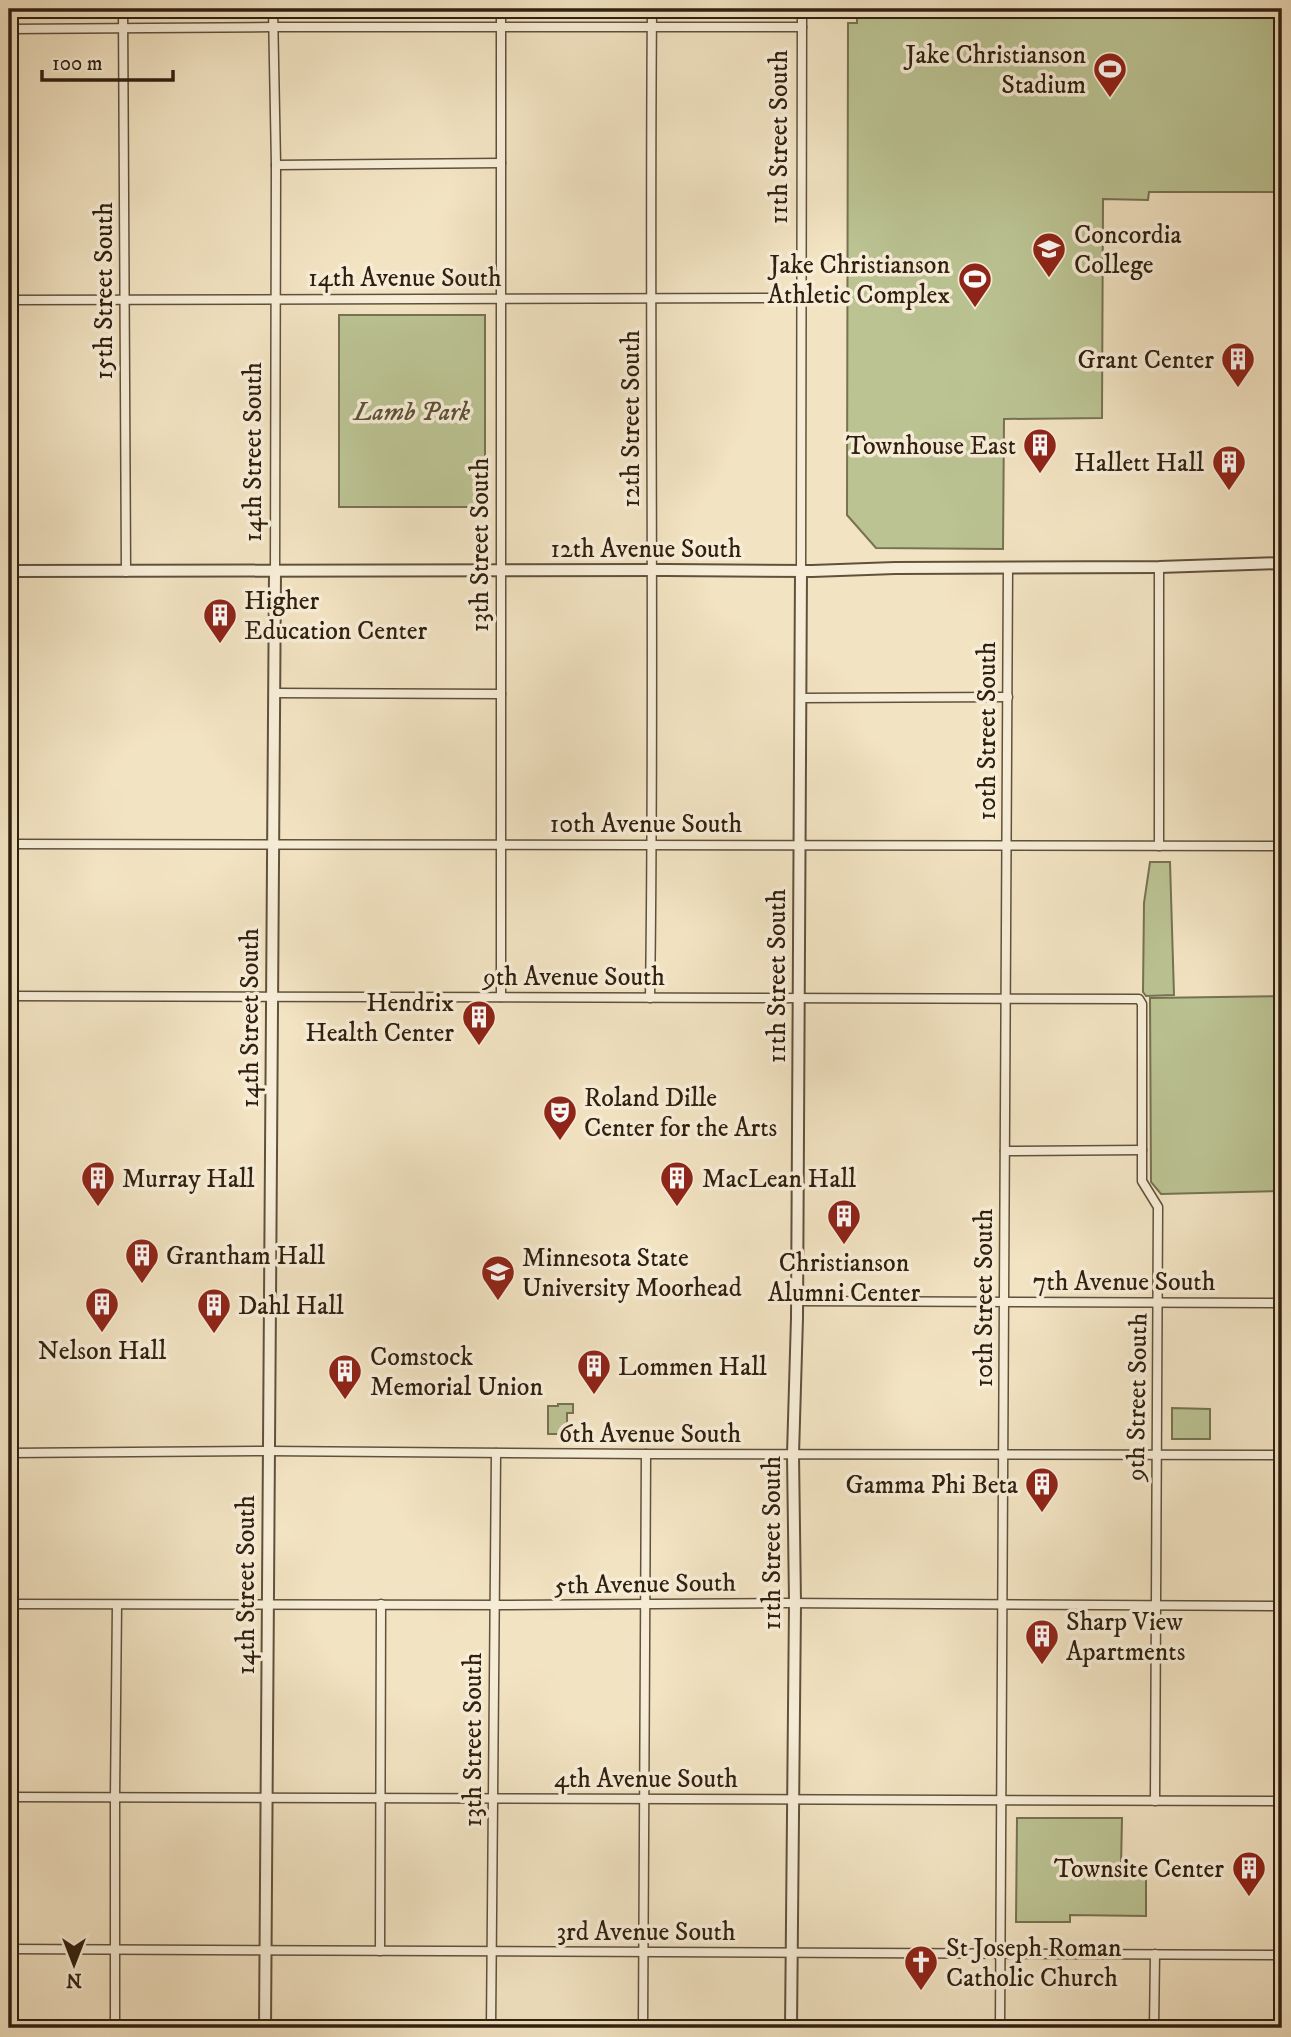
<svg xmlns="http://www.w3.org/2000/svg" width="1291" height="2037" viewBox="0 0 1291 2037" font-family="'IM FELL DW Pica',serif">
<rect width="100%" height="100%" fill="#f2e3c2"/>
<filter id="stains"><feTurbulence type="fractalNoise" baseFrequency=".00286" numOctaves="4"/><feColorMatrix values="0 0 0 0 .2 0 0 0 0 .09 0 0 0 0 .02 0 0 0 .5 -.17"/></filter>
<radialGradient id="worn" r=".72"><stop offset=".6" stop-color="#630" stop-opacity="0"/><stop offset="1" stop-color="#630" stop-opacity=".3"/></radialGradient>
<!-- green -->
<g fill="#bbc393" stroke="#767252" stroke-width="2">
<path d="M857 9H1279L1280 192H1149L1148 200 1103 199 1102 418 1004 419 1003 549 876 548 847 515 848 23H857Z"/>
<rect x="339" y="315" width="146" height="192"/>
<path d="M1150 862H1170L1174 995 1146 996 1143 992 1144 903Z"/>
<path d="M1282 996V1191L1161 1194 1151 1182 1150 998Z"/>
<path d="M558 1404H573V1413H567V1434H548V1406H558Z"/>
<path d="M1172 1408 1210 1409V1439H1172Z"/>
<path d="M1017 1818H1122L1121 1867H1146V1916L1070 1915V1922H1016Z"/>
</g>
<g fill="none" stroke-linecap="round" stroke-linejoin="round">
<!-- minor casing -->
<g stroke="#60513c" stroke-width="11">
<g id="minor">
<path d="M123 9 126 572"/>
<path d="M273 9 276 165 275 572"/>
<path d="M9 29 273 27H802"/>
<path d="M276 165 501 163"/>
<path d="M9 300 801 298"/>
<path d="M801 571 802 9"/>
<path d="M274 693 501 694"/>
<path d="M801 698 1008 697"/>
<path d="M9 844 1282 846"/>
<path d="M1159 846V567"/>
<path d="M9 996 1139 999 1142 1004V1181L1158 1207 1155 1801"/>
<path d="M501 997V9"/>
<path d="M650 998C655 668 649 338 652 9"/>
<path d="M1005 1151 1142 1150"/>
<path d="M797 1301 1282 1303"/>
<path d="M9 1453 269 1451 646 1454 1282 1455"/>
<path d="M9 1604 509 1605 783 1603 1282 1606"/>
<path d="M9 1797 1282 1801"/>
<path d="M9 1949 1282 1955"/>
<path d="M380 1951 381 1604"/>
<path d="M115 2028V1797L117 1605"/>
<path d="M491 2028 496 1453"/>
<path d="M643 2028 646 1454"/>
<path d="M1000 2028 1008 567"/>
<path d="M1154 2028 1155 1954"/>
</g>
</g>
<!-- tertiary casing -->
<g stroke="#60513c" stroke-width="14">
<g id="tertiary">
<path d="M9 571 666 570 812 571 895 568 1159 567 1282 563"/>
<path d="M265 2028 275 572"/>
<path d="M791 2028 795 1603 793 1454 797 1318 801 571"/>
</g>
</g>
<!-- minor -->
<use href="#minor" stroke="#f7edd7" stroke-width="8"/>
<!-- tertiary -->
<use href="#tertiary" stroke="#f7edd7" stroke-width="10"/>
</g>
<!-- icons -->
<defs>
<g id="stadium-pin" transform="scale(1.75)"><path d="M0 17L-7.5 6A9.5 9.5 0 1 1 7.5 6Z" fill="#8f2418" stroke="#f7edd7"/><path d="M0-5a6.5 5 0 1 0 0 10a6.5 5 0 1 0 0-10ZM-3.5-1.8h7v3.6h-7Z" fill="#fff"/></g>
<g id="university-pin" transform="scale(1.75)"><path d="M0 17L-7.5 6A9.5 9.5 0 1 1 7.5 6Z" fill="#8f2418" stroke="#f7edd7"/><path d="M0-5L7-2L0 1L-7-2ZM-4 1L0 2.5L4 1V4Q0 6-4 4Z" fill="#fff"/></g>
<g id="building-pin" transform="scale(1.75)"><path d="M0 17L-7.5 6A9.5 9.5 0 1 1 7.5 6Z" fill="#8f2418" stroke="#f7edd7"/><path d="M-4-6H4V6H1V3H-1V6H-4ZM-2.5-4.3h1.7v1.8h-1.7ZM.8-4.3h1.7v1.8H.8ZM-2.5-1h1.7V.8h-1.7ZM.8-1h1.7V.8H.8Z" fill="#fff"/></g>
<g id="theatre-pin" transform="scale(1.75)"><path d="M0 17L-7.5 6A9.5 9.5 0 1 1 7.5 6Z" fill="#8f2418" stroke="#f7edd7"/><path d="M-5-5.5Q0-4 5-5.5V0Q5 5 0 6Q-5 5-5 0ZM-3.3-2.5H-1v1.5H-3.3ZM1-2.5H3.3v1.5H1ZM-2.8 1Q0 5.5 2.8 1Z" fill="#fff"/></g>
<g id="church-pin" transform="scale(1.75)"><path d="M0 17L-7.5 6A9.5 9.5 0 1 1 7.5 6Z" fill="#8f2418" stroke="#f7edd7"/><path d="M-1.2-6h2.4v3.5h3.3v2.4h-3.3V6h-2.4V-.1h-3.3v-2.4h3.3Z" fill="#fff"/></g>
</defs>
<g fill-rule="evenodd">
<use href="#stadium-pin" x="1110" y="69"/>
<use href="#university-pin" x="1049" y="249"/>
<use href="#stadium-pin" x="975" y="279"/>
<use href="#building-pin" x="1238" y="359"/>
<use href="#building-pin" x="1040" y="445"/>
<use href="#building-pin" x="1229" y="462"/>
<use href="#building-pin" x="220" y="615"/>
<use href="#building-pin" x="479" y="1017"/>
<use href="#theatre-pin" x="560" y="1112"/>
<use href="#building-pin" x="98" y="1178"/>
<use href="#building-pin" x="677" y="1178"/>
<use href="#building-pin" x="844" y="1216"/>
<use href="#building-pin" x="142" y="1255"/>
<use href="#university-pin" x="498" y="1272"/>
<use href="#building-pin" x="102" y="1304"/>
<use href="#building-pin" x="214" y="1305"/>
<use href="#building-pin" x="594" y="1366"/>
<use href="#building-pin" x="345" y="1371"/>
<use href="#building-pin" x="1042" y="1484"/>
<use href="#building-pin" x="1042" y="1636"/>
<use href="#building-pin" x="1249" y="1868"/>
<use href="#church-pin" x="921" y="1962"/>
</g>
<g text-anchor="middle" stroke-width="7" stroke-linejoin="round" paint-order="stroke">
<!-- poi labels -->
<g font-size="26" fill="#302010" stroke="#f7edd7" text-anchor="start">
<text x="1086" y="63" text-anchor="end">Jake Christianson<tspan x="1086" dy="30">Stadium</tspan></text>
<text x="1074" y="243">Concordia<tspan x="1074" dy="30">College</tspan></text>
<text x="950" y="273" text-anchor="end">Jake Christianson<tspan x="950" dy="30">Athletic Complex</tspan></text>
<text x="1214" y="368" text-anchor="end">Grant Center</text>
<text x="1016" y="454" text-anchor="end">Townhouse East</text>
<text x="1204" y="471" text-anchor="end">Hallett Hall</text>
<text x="244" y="609">Higher<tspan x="244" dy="30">Education Center</tspan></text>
<text x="454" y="1011" text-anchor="end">Hendrix<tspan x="454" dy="30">Health Center</tspan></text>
<text x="584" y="1106">Roland Dille<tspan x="584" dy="30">Center for the Arts</tspan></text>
<text x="122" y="1187">Murray Hall</text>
<text x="702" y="1187">MacLean Hall</text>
<text x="166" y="1264">Grantham Hall</text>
<text x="522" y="1266">Minnesota State<tspan x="522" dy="30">University Moorhead</tspan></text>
<text x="844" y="1271" text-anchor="middle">Christianson<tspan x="844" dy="30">Alumni Center</tspan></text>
<text x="238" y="1314">Dahl Hall</text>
<text x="102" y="1359" text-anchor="middle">Nelson Hall</text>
<text x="370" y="1365">Comstock<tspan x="370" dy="30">Memorial Union</tspan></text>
<text x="618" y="1375">Lommen Hall</text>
<text x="1018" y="1493" text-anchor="end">Gamma Phi Beta</text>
<text x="1066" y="1630">Sharp View<tspan x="1066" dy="30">Apartments</tspan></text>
<text x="1224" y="1877" text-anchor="end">Townsite Center</text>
<text x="946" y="1956">St Joseph Roman<tspan x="946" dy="30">Catholic Church</tspan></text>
</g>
<!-- street labels -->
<g font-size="26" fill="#302010" stroke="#f7edd7">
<text transform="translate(778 137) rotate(-90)" y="9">11th Street South</text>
<text x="405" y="286">14th Avenue South</text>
<text transform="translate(103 291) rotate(-90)" y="9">15th Street South</text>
<text transform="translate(630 419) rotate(-90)" y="9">12th Street South</text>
<text transform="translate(252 452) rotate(-90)" y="9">14th Street South</text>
<text transform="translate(479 545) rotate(-90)" y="9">13th Street South</text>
<text x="646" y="557">12th Avenue South</text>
<text transform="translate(986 731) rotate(-90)" y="9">10th Street South</text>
<text x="646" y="832">10th Avenue South</text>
<text x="574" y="985">9th Avenue South</text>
<text transform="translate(776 976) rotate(-90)" y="9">11th Street South</text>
<text transform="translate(249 1018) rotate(-90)" y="9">14th Street South</text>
<text x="1124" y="1290">7th Avenue South</text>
<text transform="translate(983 1298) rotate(-90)" y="9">10th Street South</text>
<text transform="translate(1136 1397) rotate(-89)" y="9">9th Street South</text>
<text x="650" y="1442">6th Avenue South</text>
<text transform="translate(771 1543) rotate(-90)" y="9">11th Street South</text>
<text transform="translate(645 1583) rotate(-1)" y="9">5th Avenue South</text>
<text transform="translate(245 1585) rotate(-90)" y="9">14th Street South</text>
<text transform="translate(472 1740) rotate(-90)" y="9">13th Street South</text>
<text x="646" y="1787">4th Avenue South</text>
<text x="646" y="1940">3rd Avenue South</text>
</g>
<!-- park labels -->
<g font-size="26" font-style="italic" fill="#5a5137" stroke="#f7edd7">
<text x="412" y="420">Lamb Park</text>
</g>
</g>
<!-- margin -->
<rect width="1291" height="2037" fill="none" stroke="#f2e3c2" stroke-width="35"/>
<rect x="10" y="10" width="1270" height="2016" fill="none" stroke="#302010" stroke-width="3.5"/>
<rect x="18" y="18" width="1256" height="2002" fill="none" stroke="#302010" stroke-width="2"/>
<!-- north arrow -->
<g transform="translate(74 1964) rotate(180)" stroke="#f7edd7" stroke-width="5" paint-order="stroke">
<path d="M0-5L12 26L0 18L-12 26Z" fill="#302010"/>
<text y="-10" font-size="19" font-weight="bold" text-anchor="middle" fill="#302010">N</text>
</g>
<!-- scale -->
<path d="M42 70v10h131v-10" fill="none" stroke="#302010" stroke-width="3.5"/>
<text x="52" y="70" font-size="21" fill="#302010" stroke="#f7edd7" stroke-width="5" paint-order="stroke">100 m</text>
<rect width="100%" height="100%" filter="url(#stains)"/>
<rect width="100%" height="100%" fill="url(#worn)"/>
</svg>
